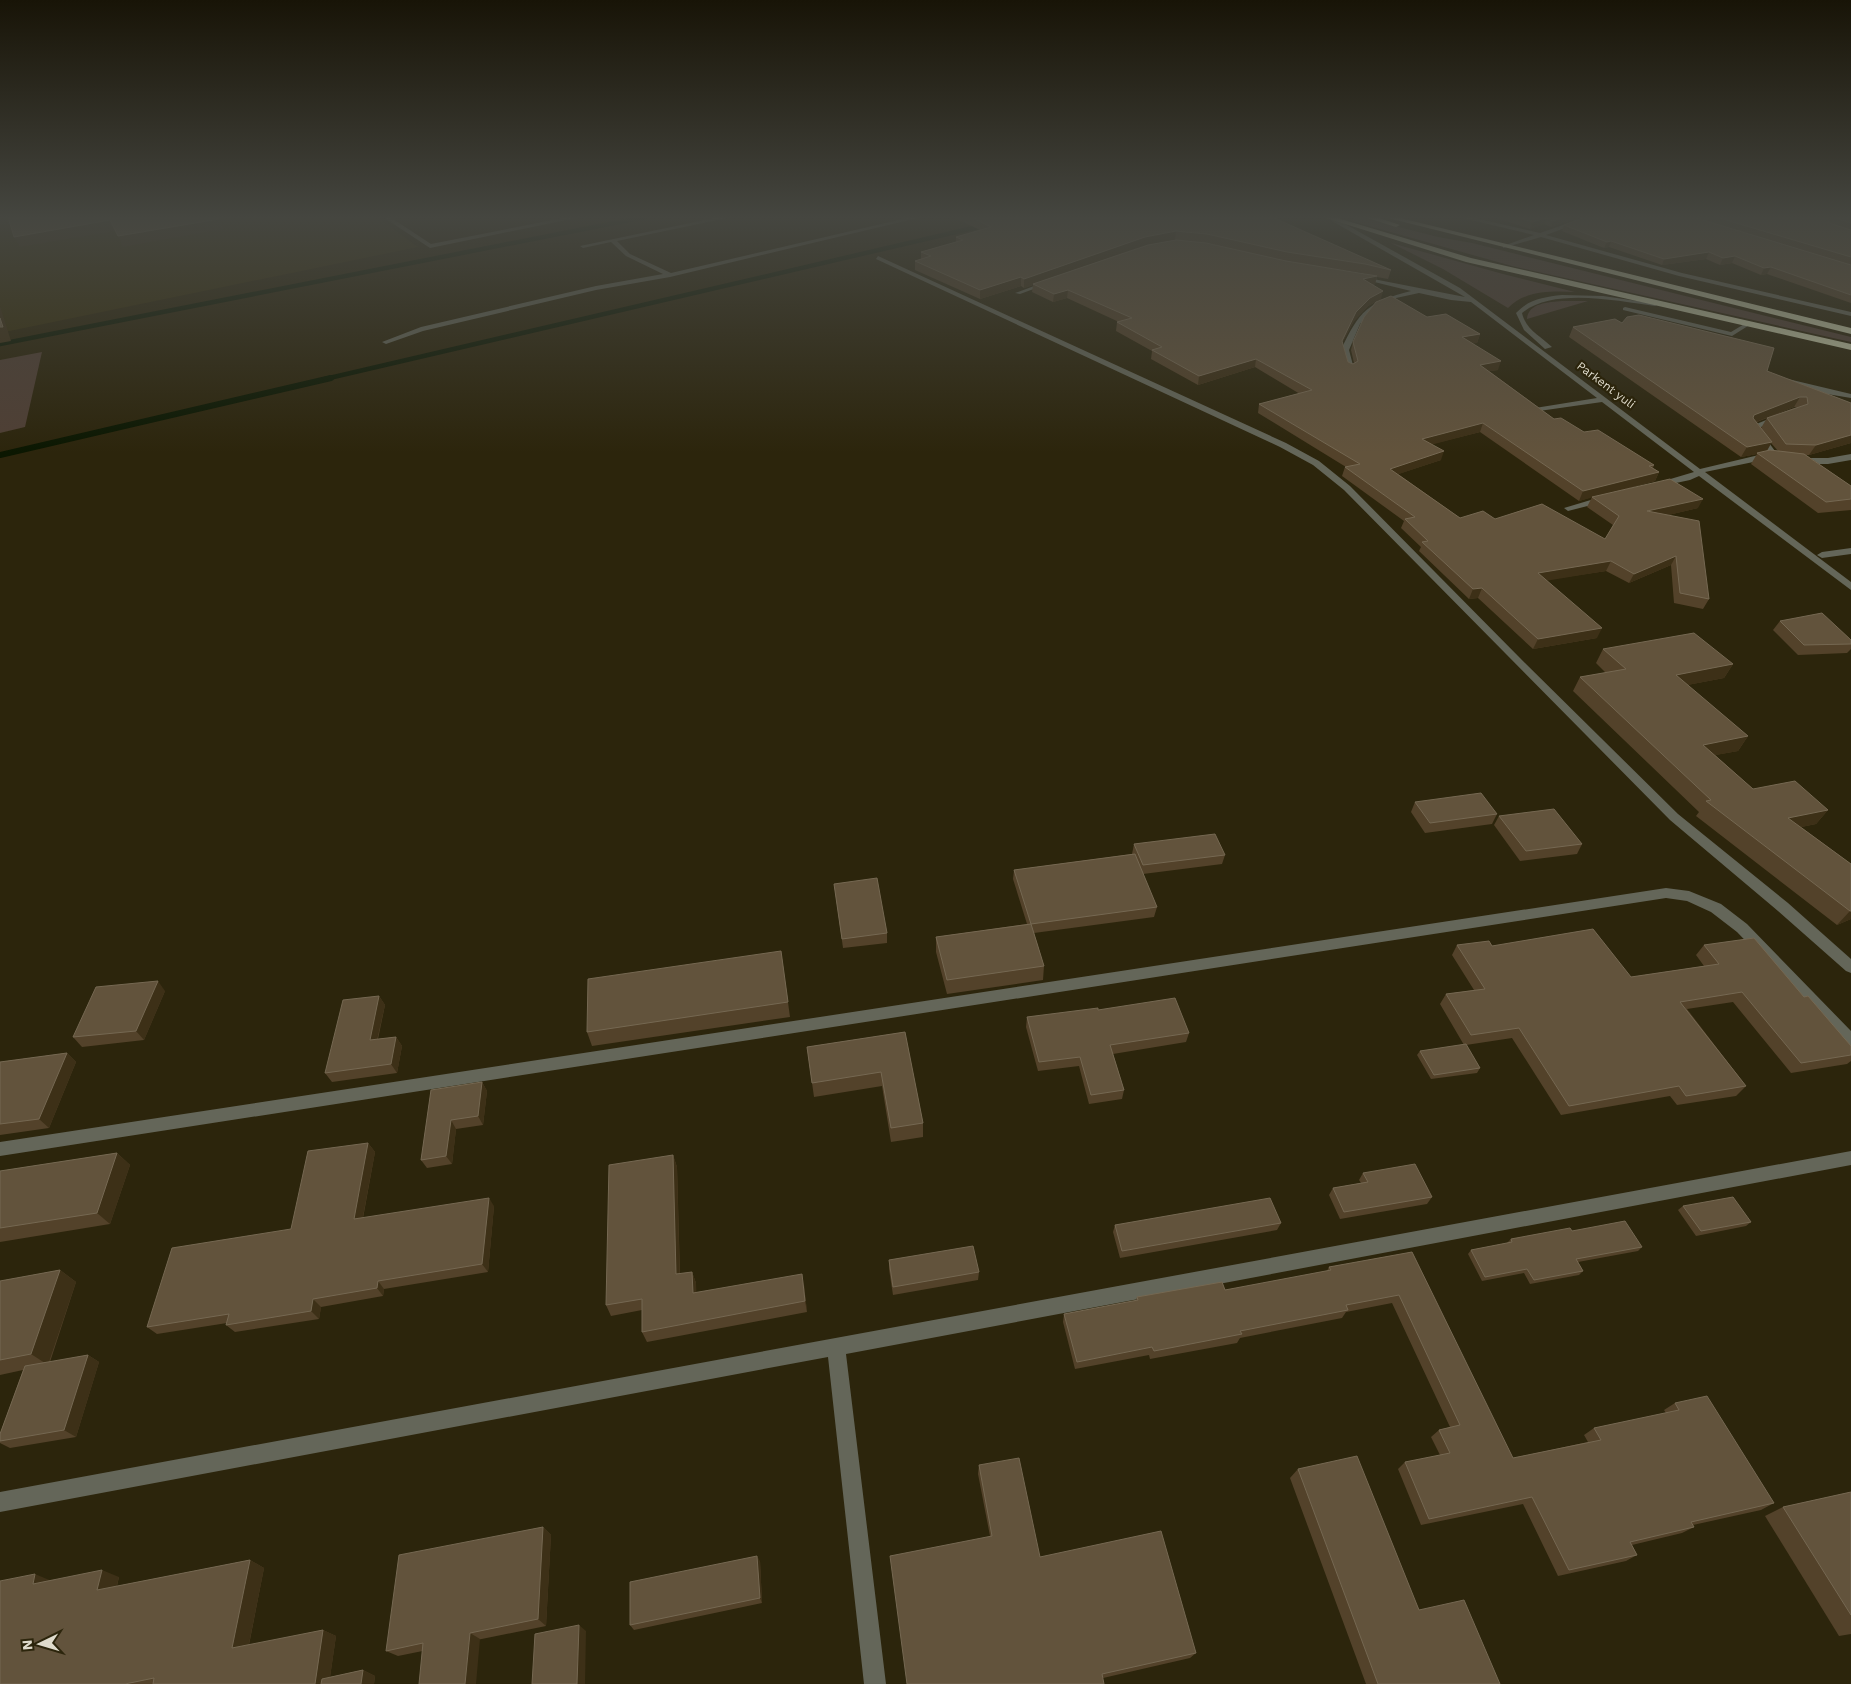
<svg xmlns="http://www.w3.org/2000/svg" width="1851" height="1684" viewBox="0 0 1851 1684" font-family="'Work Sans',sans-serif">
<rect width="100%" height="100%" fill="#2c250c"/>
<!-- built -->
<path fill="#372f0d" d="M0 217H377L418 247 0 333Z"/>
<!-- green -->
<g fill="#4f3f34">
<path d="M1355 218H1363L1438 237 1472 243 1851 337V342L1512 266 1355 222 1352 220Z"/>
<path d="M1391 243 1503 274 1575 292C1553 291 1525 290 1508 308L1443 269Z"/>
<path d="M1562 301H1588L1527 319C1528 303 1549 302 1562 301Z"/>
<path d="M42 352 25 427 0 433V360Z"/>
</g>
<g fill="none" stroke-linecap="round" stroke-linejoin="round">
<!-- stream-far1 -->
<g stroke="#0b1701" stroke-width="4.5">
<path d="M0 344 645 217"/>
<path d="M325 379 986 225"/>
</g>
<!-- stream -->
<path stroke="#0b1701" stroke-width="6" d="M0 455 331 378"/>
<!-- minor -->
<g fill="#646659" fill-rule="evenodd">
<path d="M383 217H390L431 244 568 217H581L430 248Z"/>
<path d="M719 217H732L617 241 630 254 671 273 911 217H922L670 277 596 290 423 331 386 344 382 342 421 327 596 286 663 274 626 256 611 242 583 248 580 246Z"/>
<path d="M1458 217H1470L1540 233 1586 217H1595L1546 235 1682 273 1851 312V316L1679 276 1541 237 1503 248V246L1534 235Z"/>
<path d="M1332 219H1336L1460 288 1700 469 1763 454 1770 455 1749 427 1776 416H1782V420L1758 428 1781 459 1780 461 1763 460 1705 472 1851 582V590L1699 476 1690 480 1657 487V483L1694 472 1602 402 1532 412V408H1535L1597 398 1471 302 1451 300 1419 293 1396 298 1373 309 1360 324 1349 350 1354 369 1347 371 1341 350C1359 311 1368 302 1411 291L1358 278V276L1465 297 1332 221Z"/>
<path d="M878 256 1286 443 1319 461 1350 486 1520 658 1678 814 1788 903 1851 959V973L1846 971 1778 911 1670 820 1344 490 1313 465 1280 447 876 259Z"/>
<path d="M1045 282 1050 283 1020 294 1015 293Z"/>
<path d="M1562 295 1603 296 1658 304 1655 306C1617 301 1553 287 1522 313 1526 330 1541 336 1552 347L1545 349 1524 330 1516 313C1529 299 1544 297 1562 295Z"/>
<path d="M1625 307 1731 332 1746 323 1751 324 1732 336 1623 310V308Z"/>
<path d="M1788 379 1851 394V398L1821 393 1788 383Z"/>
<path d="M1851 454V460L1828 464H1798L1794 461 1798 458H1828Z"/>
<path d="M1604 496 1607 497V501L1568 511 1564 508Z"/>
<path d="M1851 548V554L1822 558 1817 555 1822 552Z"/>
<path d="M1666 888 1689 891 1721 904 1747 924 1851 1031V1047L1846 1045 1737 932 1711 912 1687 901 1666 898 0 1156V1142Z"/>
<path d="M1851 1151V1165L846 1354 886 1684H864L828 1357 0 1512V1492Z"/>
</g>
<!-- highway -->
<g fill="#bcc09f" fill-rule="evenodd">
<path d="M1323 217H1334L1471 258 1851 344V350L1466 262Z"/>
<path d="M1364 217H1376L1400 225 1396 227Z"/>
<path d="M1384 217H1396L1851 328V334Z"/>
</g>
</g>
<!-- wall -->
<g fill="#53422a" fill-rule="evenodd">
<path d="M953 217H1208L1391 270 1388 279 1377 277 1375 284 1373 285 1381 299 1368 306 1354 321 1342 343 1348 362 1353 364 1354 363 1351 350 1353 342 1427 317 1480 334 1477 343H1472L1498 370 1489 371 1554 419 1654 465 1653 468 1659 472 1655 481 1607 494 1698 508 1668 515 1709 599 1703 609 1674 603 1671 565 1629 583 1606 571 1546 580 1597 638 1533 649 1478 598 1469 599 1419 551 1421 547 1401 528 1404 521 1342 476 1345 467H1346L1258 413 1259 404 1300 394 1255 367 1198 385 1151 359 1152 351 1116 331 1117 322H1119L1067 298 1053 302 1032 292 1033 285 1024 288 1021 286 980 299 915 270V261L921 259V252L956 242V237L980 230ZM1148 245 1102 261 1143 246ZM1316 266 1362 273 1370 275ZM1480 432 1579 501 1592 497 1587 507 1613 525 1605 539 1495 519 1460 518 1398 474 1441 460 1432 444Z"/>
<path d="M1494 217H1580L1551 227 1544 224 1530 229Z"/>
<path d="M1585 217H1851V303L1767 274 1761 275 1732 263 1720 265 1706 259 1662 265 1609 247 1604 248 1562 231 1564 225Z"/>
<path d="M1622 323 1767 371 1851 403V443L1809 455H1806L1851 486V510L1818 513 1751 464 1757 454 1741 457 1569 337 1573 327ZM1794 407H1797L1767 418 1761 428 1757 422ZM1771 443 1778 451H1767Z"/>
<path d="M1780 621 1851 640V649L1847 653 1798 655 1773 630Z"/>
<path d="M1603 649 1733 664 1724 678 1687 685 1748 736 1738 751 1715 755 1753 789 1828 810 1816 824 1801 827 1851 864V919L1837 925 1696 816 1699 812 1573 691 1580 677 1606 673 1596 663Z"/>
<path d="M1415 802 1497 814 1492 824 1425 833 1411 812Z"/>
<path d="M1499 816 1582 844 1577 854 1520 861 1494 825Z"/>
<path d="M1134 844 1225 855 1222 864 1143 874 1157 907 1154 917 1034 933 1044 966 1043 980 947 994 936 952V937L1027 924 1013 879 1014 870 1132 854Z"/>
<path d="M834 884 887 933V943L843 948Z"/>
<path d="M1457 945 1492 946 1631 977 1704 966 1696 955 1704 945 1804 997 1851 1046V1061L1847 1064 1791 1073 1733 1002 1687 1009 1746 1086 1736 1096 1677 1105 1670 1096 1561 1115 1512 1038 1466 1045 1480 1068 1477 1073 1431 1079 1417 1055 1420 1051 1464 1045 1440 1004 1446 994 1474 990 1452 955Z"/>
<path d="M781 951 790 1017 592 1046 587 1032Z"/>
<path d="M165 991 144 1040 82 1047 73 1037Z"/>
<path d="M379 996 385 1005 378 1039 396 1037 402 1046 397 1073 332 1082 325 1073Z"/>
<path d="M1098 1010 1189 1033 1186 1042 1113 1054 1124 1090 1122 1099 1089 1104 1079 1066 1038 1071 1026 1027 1027 1017Z"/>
<path d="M905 1032 923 1123V1137L891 1142 882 1086 814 1097 807 1047Z"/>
<path d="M67 1053 76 1062 49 1128 0 1135V1062Z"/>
<path d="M482 1082 487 1091 483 1125 456 1129 452 1164 427 1168 421 1160 431 1090Z"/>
<path d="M368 1143 375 1152 363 1218 494 1206 488 1272 384 1289 383 1296 321 1307 319 1319 235 1332 226 1325 227 1323 157 1334 147 1327 291 1229Z"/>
<path d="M117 1153 130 1165 110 1224 0 1242V1171Z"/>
<path d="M673 1155 677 1167 680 1274 692 1272 696 1283V1292L804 1285 807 1312 647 1342 642 1332V1310L611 1316 606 1305Z"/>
<path d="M1363 1173 1432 1197 1427 1204 1340 1219 1329 1195 1333 1188 1361 1183 1359 1180Z"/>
<path d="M1683 1206 1751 1222 1746 1226 1696 1236 1678 1210Z"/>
<path d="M1281 1223 1277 1230 1120 1258 1113 1232 1115 1225Z"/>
<path d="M1572 1231 1642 1247 1638 1251 1578 1262 1583 1271 1579 1275 1530 1284 1524 1273 1482 1281 1468 1254 1471 1250 1507 1243 1511 1239Z"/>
<path d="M1412 1252 1513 1458 1588 1442 1584 1435 1594 1428 1666 1413 1664 1410 1675 1403 1774 1503 1761 1510 1693 1525 1694 1527 1682 1533 1632 1545 1637 1555 1626 1561 1558 1576 1523 1504 1421 1525 1398 1469 1405 1462 1440 1455 1431 1437 1439 1430 1450 1427 1392 1303 1346 1312 1342 1318 1240 1338 1237 1343 1150 1359 1149 1355 1075 1369 1063 1322 1064 1314 1136 1301 1137 1297 1225 1290 1327 1271 1329 1267Z"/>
<path d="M889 1260 979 1272 978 1280 893 1295 889 1269Z"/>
<path d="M60 1270 76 1282 50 1362 88 1355 99 1362 76 1437 10 1448 0 1443V1434L23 1370 0 1375V1281Z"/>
<path d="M979 1465 1040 1557 1196 1653 1190 1658 1103 1678 990 1536 978 1474Z"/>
<path d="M1298 1469 1419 1610 1500 1684H1366L1290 1478Z"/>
<path d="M1851 1492V1634L1839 1636 1765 1516 1783 1507Z"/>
<path d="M543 1527 551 1535 546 1626 398 1656 386 1651Z"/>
<path d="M250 1560 264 1568 249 1645 323 1630 336 1636 330 1677 363 1670 375 1676 374 1684H0L50 1580 119 1577 117 1586Z"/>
<path d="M760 1561 762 1603 634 1630 630 1625Z"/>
</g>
<!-- shaded-wall -->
<g fill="#3d3017">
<path d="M1564 217H1580L1551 227 1553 221Z"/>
<path d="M1546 218 1544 224 1530 229 1532 222Z"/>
<path d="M219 219 223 229 123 247 118 236Z"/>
<path d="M110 220 115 231 20 247 14 237Z"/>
<path d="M1176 231 1175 240 1143 246 1034 284H1033V285L1024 288V279L1145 237Z"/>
<path d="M1611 241 1609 247 1604 248 1607 242Z"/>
<path d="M1709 252 1706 259 1662 265 1664 259Z"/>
<path d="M1735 256 1732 263 1720 265 1723 258Z"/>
<path d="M1771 267 1767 274 1761 275 1764 268Z"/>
<path d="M1377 276 1375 284 1361 287 1363 279Z"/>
<path d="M1021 277V286L980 299V290Z"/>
<path d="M1068 290 1067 298 1053 302 1054 294Z"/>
<path d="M1383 291 1381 299 1368 306 1354 321 1339 349 1342 341 1356 312 1370 298Z"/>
<path d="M0 306 11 341 0 343Z"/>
<path d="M1480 334 1477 343 1459 346 1462 337Z"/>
<path d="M1256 359 1255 367 1198 385 1199 376Z"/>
<path d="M1501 361 1498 370 1477 373 1480 365Z"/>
<path d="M1800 397 1794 407 1748 425 1754 415Z"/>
<path d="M1483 423 1480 432 1419 448 1422 439Z"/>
<path d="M1851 435V443L1809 455 1816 445Z"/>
<path d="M1772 442 1766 452 1757 453V454L1741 457 1747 447Z"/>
<path d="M1444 451 1441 460 1387 478 1390 469Z"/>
<path d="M1659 472 1655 481 1579 501 1583 491Z"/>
<path d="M1703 499 1698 508 1643 521 1647 511Z"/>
<path d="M1676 556 1671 565 1629 583 1634 574Z"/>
<path d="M1611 561 1606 571 1533 583 1538 573Z"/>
<path d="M1482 588 1478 598 1469 599 1473 589Z"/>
<path d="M1602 628 1597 638 1533 649 1538 639Z"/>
<path d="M1733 664 1724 678 1667 689 1676 675Z"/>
<path d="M1748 736 1738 751 1694 759 1703 745Z"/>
<path d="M1828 810 1816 824 1777 832 1788 818Z"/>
<path d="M1850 911H1851V919L1837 925Z"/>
<path d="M158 981 165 991 144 1040 136 1031Z"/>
<path d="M379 996 385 1005 375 1049 370 1040Z"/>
<path d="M396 1037 402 1046 397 1073 391 1064Z"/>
<path d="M67 1053 76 1062 49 1128 39 1119Z"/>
<path d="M482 1082 487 1091 483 1125 478 1116Z"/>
<path d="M451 1120 456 1129 452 1164 446 1156Z"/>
<path d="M368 1143 375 1152 361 1227 354 1219Z"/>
<path d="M117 1153 130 1165 110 1224 97 1213Z"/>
<path d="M673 1155 677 1167 680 1286 676 1274Z"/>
<path d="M489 1198 494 1206 488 1272 482 1264Z"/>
<path d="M60 1270 76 1282 48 1365 31 1354Z"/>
<path d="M692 1272 696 1283 697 1304 693 1293Z"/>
<path d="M802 1274 804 1285 807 1312 805 1301Z"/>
<path d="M378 1281 384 1289 383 1296 377 1288Z"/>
<path d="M313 1299 321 1307 319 1319 311 1311Z"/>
<path d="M88 1355 99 1362 76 1437 64 1430Z"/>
<path d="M543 1527 551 1535 546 1626 538 1619Z"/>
<path d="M757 1556 760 1561 762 1603 760 1598Z"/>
<path d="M250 1560 264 1568 247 1654 232 1648Z"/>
<path d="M102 1570 119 1577 114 1597 97 1590Z"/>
<path d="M35 1574 54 1582 33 1584Z"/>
<path d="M579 1625 586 1631 585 1684H577Z"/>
<path d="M323 1630 336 1636 329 1684H315Z"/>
<path d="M470 1633 480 1639 476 1684H465Z"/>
<path d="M363 1670 375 1676 374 1684H361Z"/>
</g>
<!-- building -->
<g fill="#62533c" stroke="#756852">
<path d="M8 217H218L219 219 118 236 110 220 14 237Z"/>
<path d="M971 217H1208L1217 219 1220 217H1272L1391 270 1365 264 1287 252 1207 234 1176 231 1145 237 1024 279 1021 277 980 290 915 261 931 256 921 252 963 240 956 237 991 227Z"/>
<path d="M1516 217H1564L1553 221 1546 218 1532 222Z"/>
<path d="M1585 217H1693L1851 265V295L1771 267 1764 268 1735 256 1723 258 1709 252 1664 259 1611 241 1607 242 1564 225Z"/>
<path d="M1716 217H1832L1828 221 1829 223 1851 230V257Z"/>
<path d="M1833 217H1851V223Z"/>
<path d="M1176 240 1206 243 1286 261 1377 276 1363 279 1383 291 1370 298 1356 312 1342 341 1348 362 1353 364 1358 361 1353 342 1364 317 1376 302 1391 296 1427 317 1446 314 1480 334 1462 337 1501 361 1480 365 1554 419 1561 418 1584 432 1598 430 1654 465 1649 466 1659 472 1583 491 1483 423 1422 439 1444 451 1390 469 1460 518 1483 511 1495 519 1542 504 1605 539 1619 516 1592 497 1670 479 1703 499 1647 511 1699 521 1709 599 1680 593 1676 556 1634 574 1611 561 1538 573 1602 628 1538 639 1482 588 1473 589 1422 542 1428 541 1405 519 1415 517 1345 467 1360 464 1259 404 1312 390 1256 359 1199 376 1152 350 1162 347 1117 322 1132 318 1068 290 1054 294 1033 284 1148 245Z"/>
<path d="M1639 315 1774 348 1767 371 1851 403V435L1816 445 1786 444 1767 418 1808 404 1807 397H1800L1754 415 1753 418 1772 442 1747 447 1573 327 1615 319 1622 323 1627 317Z"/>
<path d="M0 318 3 327H0Z"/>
<path d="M1770 450 1804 454 1851 486V499L1826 502 1757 453Z"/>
<path d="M1822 613 1851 640V644L1804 645 1780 621Z"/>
<path d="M1694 633 1733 664 1676 675 1748 736 1703 745 1753 789 1795 781 1828 810 1788 818 1851 864V911H1850L1706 801 1711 800 1580 677 1626 669 1603 649Z"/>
<path d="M1481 793 1497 814 1430 823 1415 802Z"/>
<path d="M1554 809 1582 844 1526 851 1499 816Z"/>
<path d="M1215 834 1225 855 1143 865 1134 844Z"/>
<path d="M1135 854 1157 907 1031 924 1014 870Z"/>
<path d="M877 878 887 933 842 939 834 884Z"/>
<path d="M1031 924 1044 966 947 980 936 937Z"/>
<path d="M1593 929 1631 977 1719 964 1704 945 1754 938 1804 997 1808 996 1851 1046V1055L1801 1063 1742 992 1680 1002 1746 1086 1686 1096 1679 1086 1569 1106 1519 1028 1471 1035 1446 994 1485 989 1457 945 1489 941 1492 946Z"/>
<path d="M781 951 788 1002 587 1032 588 979Z"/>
<path d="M158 981 136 1031 73 1037 96 987Z"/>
<path d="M379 996 370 1040 396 1037 391 1064 325 1073 343 1000Z"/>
<path d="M1175 998 1189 1033 1110 1045 1124 1090 1091 1095 1080 1057 1039 1062 1027 1017 1098 1008V1010Z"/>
<path d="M905 1032 923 1123 891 1128 881 1072 812 1083 807 1047Z"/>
<path d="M1466 1044 1480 1068 1434 1075 1420 1051Z"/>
<path d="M67 1053 39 1119 0 1124V1062Z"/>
<path d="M482 1082 478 1116 451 1120 446 1156 421 1160 431 1090Z"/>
<path d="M368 1143 354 1219 489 1198 482 1264 378 1281 377 1288 313 1299 311 1311 226 1325 229 1314 147 1327 172 1248 291 1229 308 1151Z"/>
<path d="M117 1153 97 1213 0 1228V1171Z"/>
<path d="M673 1155 676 1274 692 1272 693 1293 802 1274 805 1301 642 1332V1299L606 1305 609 1165Z"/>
<path d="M1415 1164 1432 1197 1344 1212 1333 1188 1368 1182 1363 1173Z"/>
<path d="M1733 1197 1751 1222 1701 1231 1683 1206Z"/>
<path d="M1270 1198 1281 1223 1122 1251 1115 1225Z"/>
<path d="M1625 1221 1642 1247 1576 1259 1583 1271 1534 1280 1527 1269 1485 1277 1471 1250 1512 1242 1511 1239 1570 1228 1572 1231Z"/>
<path d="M973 1246 979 1272 893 1287 889 1260Z"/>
<path d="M1412 1252 1513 1458 1601 1440 1594 1428 1679 1410 1675 1403 1707 1396 1774 1503 1691 1522 1694 1527 1630 1542 1637 1555 1569 1570 1532 1497 1429 1519 1405 1462 1450 1453 1439 1430 1460 1425 1399 1295 1346 1305 1348 1310 1240 1331 1242 1334 1154 1351 1152 1347 1077 1362 1064 1314 1138 1300 1137 1297 1222 1282 1225 1290 1331 1270 1329 1267Z"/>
<path d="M60 1270 31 1354 0 1360V1281Z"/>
<path d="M88 1355 64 1430 0 1441V1434L25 1366Z"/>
<path d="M1357 1456 1419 1610 1464 1600 1500 1684H1378L1298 1469Z"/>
<path d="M1019 1458 1040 1557 1161 1531 1196 1653 1102 1674 1104 1684H907L890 1556 992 1536 979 1465Z"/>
<path d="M1851 1492V1615L1783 1507Z"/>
<path d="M543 1527 538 1619 470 1633 465 1684H419L423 1643 386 1651 399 1555Z"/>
<path d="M757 1556 760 1598 630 1625V1582Z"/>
<path d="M250 1560 232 1648 323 1630 315 1684H153L154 1678 125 1684H0V1581L35 1574 33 1584 102 1570 97 1590Z"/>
<path d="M579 1625 577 1684H532L535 1634Z"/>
<path d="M363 1670 361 1684H321L322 1679Z"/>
</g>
<!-- sky -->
<linearGradient id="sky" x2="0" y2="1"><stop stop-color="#181407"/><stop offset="0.48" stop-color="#454640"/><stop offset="1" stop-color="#454640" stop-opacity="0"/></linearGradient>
<rect width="1851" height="453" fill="url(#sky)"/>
<g text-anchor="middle" stroke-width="4.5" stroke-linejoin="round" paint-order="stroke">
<!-- far-street labels -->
<g font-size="12" fill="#dfdbcc" stroke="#2c250c">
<text transform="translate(1606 385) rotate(37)" y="4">Parkent yuli</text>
</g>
</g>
<!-- north arrow -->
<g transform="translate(40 1644) rotate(265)" stroke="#2c250c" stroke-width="4" paint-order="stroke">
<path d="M0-4L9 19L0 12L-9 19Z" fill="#dfdbcc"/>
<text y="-8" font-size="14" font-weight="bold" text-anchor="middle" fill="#dfdbcc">N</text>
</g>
</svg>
